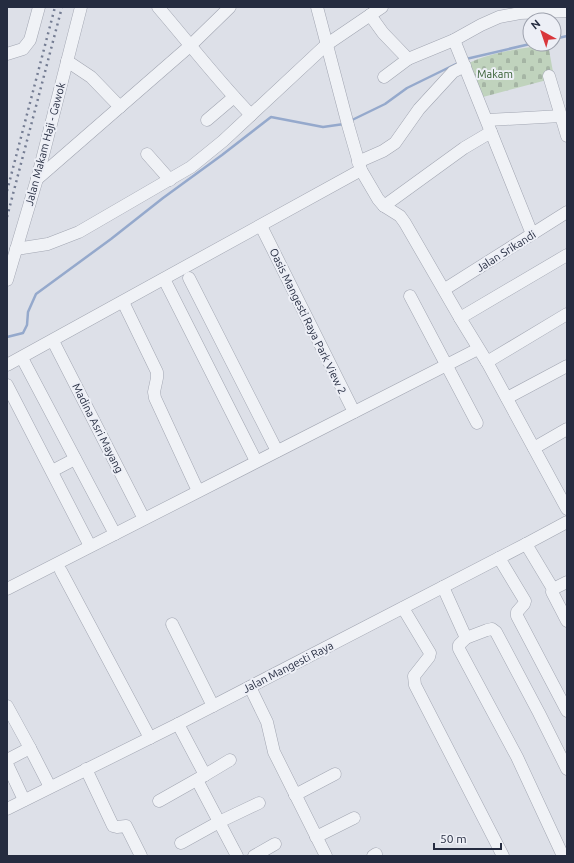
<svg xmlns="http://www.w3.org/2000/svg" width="574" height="863" viewBox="0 0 574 863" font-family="Ubuntu,sans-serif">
<defs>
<pattern id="cemetery-stones" width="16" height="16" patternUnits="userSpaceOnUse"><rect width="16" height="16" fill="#c0d3bd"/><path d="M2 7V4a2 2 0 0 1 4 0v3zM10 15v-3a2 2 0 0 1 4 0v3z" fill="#a5b5a4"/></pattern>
</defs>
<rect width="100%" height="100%" fill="#dde0e8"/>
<!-- cemetery -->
<path fill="url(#cemetery-stones)" d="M548 44 553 72 547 80 483 97 469 63C494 51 522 49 548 44Z"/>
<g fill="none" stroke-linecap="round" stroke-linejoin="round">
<!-- stream -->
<g stroke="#95a9cc" stroke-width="2.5">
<path d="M554 39 567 36"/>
<path d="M466 59 530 44"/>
<path d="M350 121 385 104 407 88 458 63"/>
<path d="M7 337 23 333 27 325 28 312 36 294 111 239 163 198 222 155 271 117 323 127 344 124"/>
</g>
<!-- minor casing -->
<g stroke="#a2a6b2" stroke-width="13">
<g id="minor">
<path d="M158 7C189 43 218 81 251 115"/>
<path d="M317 7 348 125 361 170 378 199 384 206 400 216 405 223 460 318 487 362 567 509"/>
<path d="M370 15 383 33 408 59"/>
<path d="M454 40 491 132"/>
<path d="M7 54 23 49 30 40 39 7"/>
<path d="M67 61 91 77 120 107"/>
<path d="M549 76 567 136"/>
<path d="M384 77 408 59 454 40 481 25 499 17 520 13 567 11"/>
<path d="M207 120 234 97"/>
<path d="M488 120 561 116"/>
<path d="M147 154 170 180"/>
<path d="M358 162 383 151 395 143 419 109 453 72 465 66"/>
<path d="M37 179 191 45 230 7"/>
<path d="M384 206 464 148 491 132 532 234"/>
<path d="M263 230 354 412"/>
<path d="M16 249 48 244 79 232 191 167 223 141 326 45 382 7"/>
<path d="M189 278 277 451"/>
<path d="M164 279 256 461"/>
<path d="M7 280 37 179 81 7"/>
<path d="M445 289 567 212"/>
<path d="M410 296 477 423"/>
<path d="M124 304 157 372V378L154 392 155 398 198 491"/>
<path d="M460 318 567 255"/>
<path d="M53 341 142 515"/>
<path d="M22 358 115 534"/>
<path d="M487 362 567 314"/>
<path d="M7 365 361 170"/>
<path d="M7 385 90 546"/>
<path d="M507 398 567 366"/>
<path d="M534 448 567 429"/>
<path d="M52 471 75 459"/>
<path d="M526 544 553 589"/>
<path d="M499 558 525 601 524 604 517 612V616L567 711"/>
<path d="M61 571 150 738"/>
<path d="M567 582 553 589 552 592 567 621"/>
<path d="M443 587 466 638 459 645V649L517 757 563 856"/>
<path d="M7 589 478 349"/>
<path d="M403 608 430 653 429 657 414 676 415 685 503 856"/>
<path d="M172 624 213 706"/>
<path d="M466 638 487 630 492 629 496 632 539 713 567 769"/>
<path d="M250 687 267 722 274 752 326 856"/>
<path d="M7 706 30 748"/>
<path d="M7 760 30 748 50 787"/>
<path d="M7 764 24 800"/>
<path d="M86 769 113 826 117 827 126 826 141 856"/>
<path d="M205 775 230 760"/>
<path d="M197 780 237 856"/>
<path d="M295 795 335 774"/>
<path d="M159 801 205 775 178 724"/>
<path d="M7 809 178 724 526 544 567 522"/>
<path d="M316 837 354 818"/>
<path d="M181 843 219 822 259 803"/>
<path d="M254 856 275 844"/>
<path d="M373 856 376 854"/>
</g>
</g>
<!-- minor -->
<use href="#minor" stroke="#f0f2f6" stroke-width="12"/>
<!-- rail -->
<g stroke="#757d93" stroke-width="2.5" stroke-dasharray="2 4" stroke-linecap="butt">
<path d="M7 191 55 7"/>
<path d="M7 217 62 7"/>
</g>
</g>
<g text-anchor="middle" stroke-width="4" stroke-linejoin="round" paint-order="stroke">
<!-- park labels -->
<g font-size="11" fill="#345d31" stroke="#edeff6">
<text x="495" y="78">Makam</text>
</g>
<!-- street labels -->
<g font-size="11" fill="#252c40" stroke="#edeff6">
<text transform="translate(45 144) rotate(-75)" y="4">Jalan Makam Haji - Gawok</text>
<text transform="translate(506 251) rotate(-32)" y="4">Jalan Srikandi</text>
<text transform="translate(308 321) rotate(64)" y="4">Oasis Mangesti Raya Park View 2</text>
<text transform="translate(98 428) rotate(63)" y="4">Madina Asri Mayang</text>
<text transform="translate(288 667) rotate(-27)" y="4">Jalan Mangesti Raya</text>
</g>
</g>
<!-- border -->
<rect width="574" height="863" fill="none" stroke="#252c40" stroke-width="16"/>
<!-- north arrow -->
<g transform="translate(542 32) rotate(320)"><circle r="19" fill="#edeff6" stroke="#9da1ad"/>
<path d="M0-3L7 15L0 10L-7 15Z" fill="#d9363b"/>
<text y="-6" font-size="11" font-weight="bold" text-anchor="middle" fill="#252c40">N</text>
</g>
<!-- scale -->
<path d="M434 843v6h67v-6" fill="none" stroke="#252c40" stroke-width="2"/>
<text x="440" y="843" font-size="12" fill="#252c40" stroke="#edeff6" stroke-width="3" paint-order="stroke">50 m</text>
</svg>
